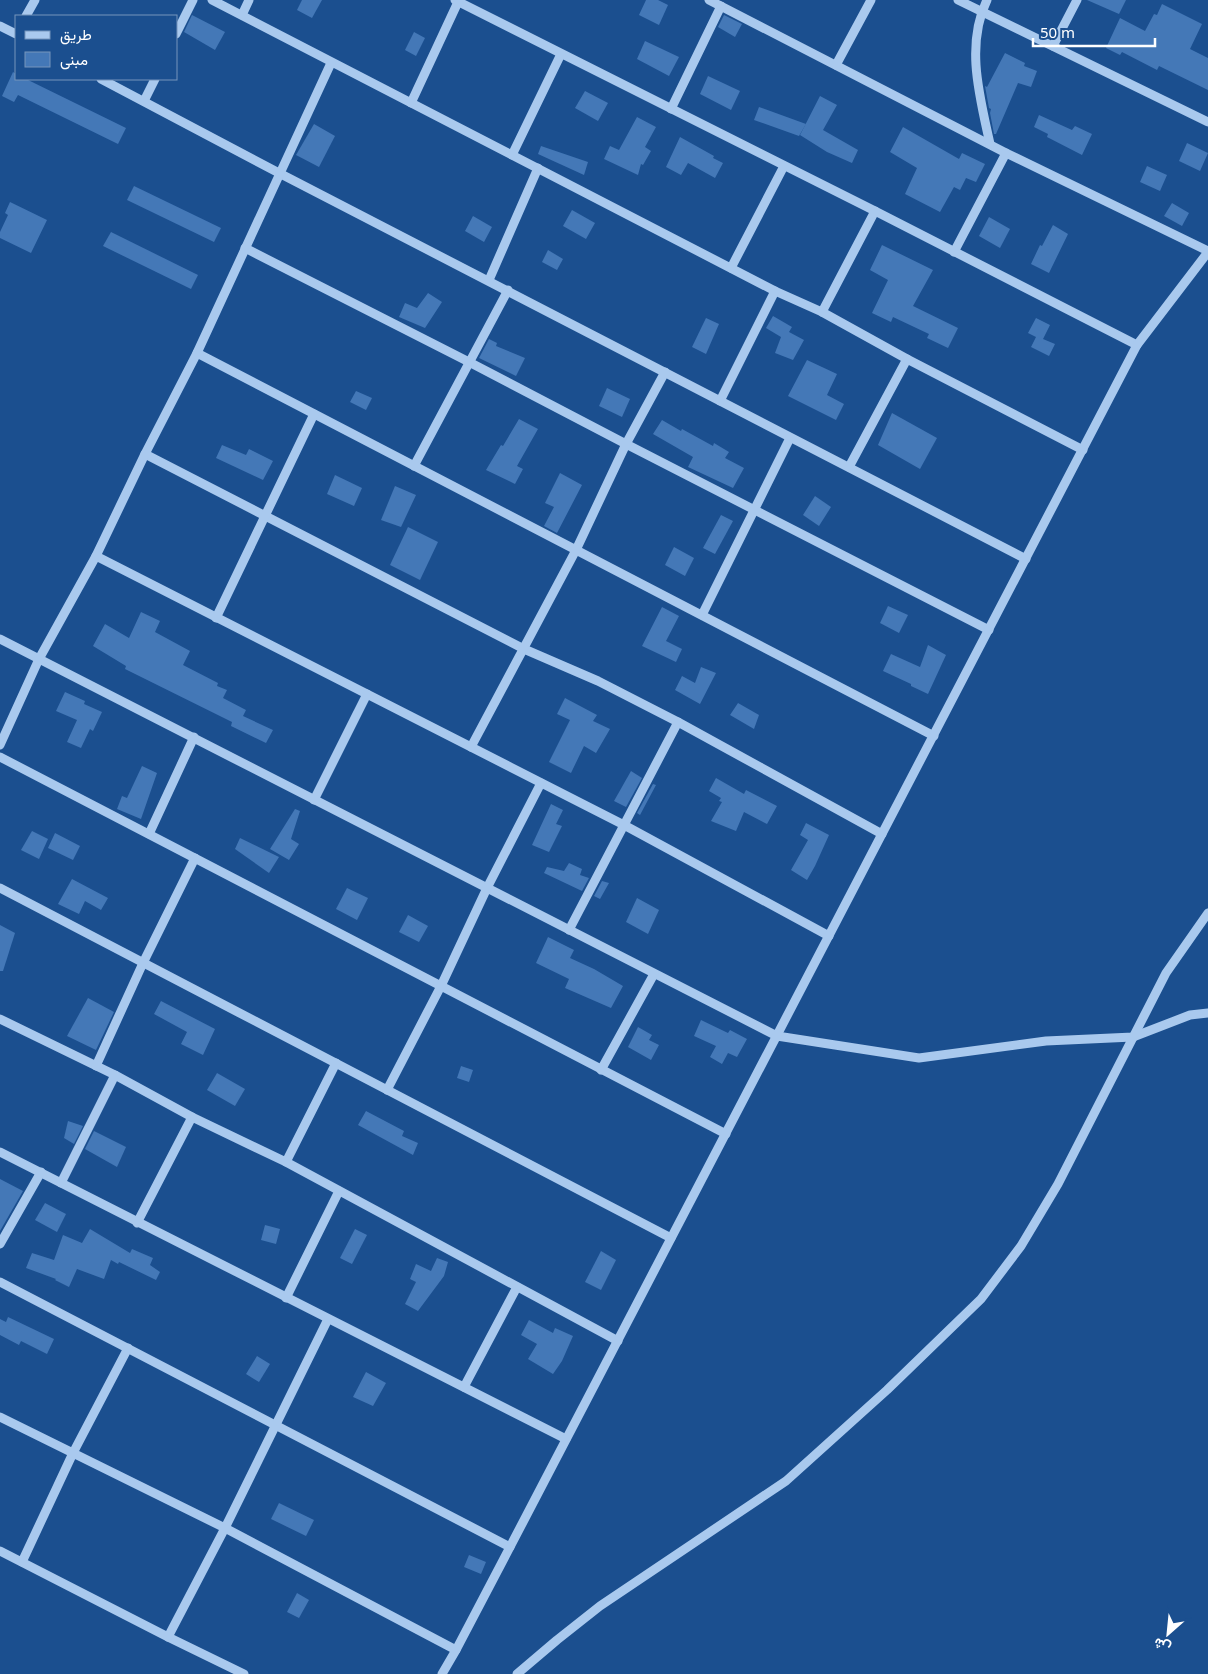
<svg xmlns="http://www.w3.org/2000/svg" width="1208" height="1674" viewBox="0 0 1208 1674" font-family="'Noto Sans',Vazirmatn,sans-serif">
<rect width="100%" height="100%" fill="#1b4f8f"/>
<!-- building -->
<g fill="#4478b7">
<path d="M302 0H322L312 18 297 10Z"/>
<path d="M646 0H658L668 5 659 25 639 15Z"/>
<path d="M1087 0H1126L1119 14Z"/>
<path d="M1162 4 1202 24 1190 49 1208 58V90L1159 66 1157 70 1122 52 1120 55 1106 48 1120 18 1145 31 1154 14 1157 15Z"/>
<path d="M192 15 225 32 215 50 184 32Z"/>
<path d="M724 15 742 24 735 37 718 27Z"/>
<path d="M414 32 425 38 416 56 405 50Z"/>
<path d="M645 41 679 57 669 76 637 59Z"/>
<path d="M1005 53 1025 63 1024 66 1037 71 1031 87 1018 83 996 134H994L990 113 991 109 989 108 985 86 987 87Z"/>
<path d="M13 72 16 74V79H26L126 128 118 144 18 95 14 102 2 96Z"/>
<path d="M708 76 740 91 731 110 700 94Z"/>
<path d="M585 91 608 103 598 121 575 108Z"/>
<path d="M820 96 837 105 823 130 858 150 852 163 827 152 800 135Z"/>
<path d="M759 107 806 124 799 136 754 120Z"/>
<path d="M1039 115 1072 130 1075 126 1092 134 1082 155 1047 137 1048 134 1034 127Z"/>
<path d="M637 117 656 127 645 147 651 151 643 165 641 164 638 175 604 159 610 146 619 150Z"/>
<path d="M314 124 335 136 319 167 296 155Z"/>
<path d="M903 127 959 159 962 153 985 164 976 182 966 178 960 190 954 187 940 212 905 194 917 168 890 152Z"/>
<path d="M680 137 714 156 713 158 723 163 715 178 688 163 681 175 666 167Z"/>
<path d="M1187 143 1208 153 1200 171 1179 161Z"/>
<path d="M541 146 588 162 584 175 538 154Z"/>
<path d="M1147 166 1167 175 1160 191 1140 182Z"/>
<path d="M134 186 221 228 214 242 127 200Z"/>
<path d="M10 202 47 220 31 253 0 238V232L8 215 5 213Z"/>
<path d="M1172 203 1189 213 1182 226 1164 216Z"/>
<path d="M572 210 595 223 586 239 563 226Z"/>
<path d="M473 216 492 227 484 242 465 231Z"/>
<path d="M989 217 1010 229 1000 248 979 236Z"/>
<path d="M1053 225 1068 234 1049 273 1031 264 1040 245 1042 246Z"/>
<path d="M111 232 198 275 191 289 103 246Z"/>
<path d="M882 245 933 270 913 306 958 328 948 348 927 338 929 334 893 317 891 322 872 313 888 280 870 270Z"/>
<path d="M548 250 563 259 557 270 542 262Z"/>
<path d="M428 293 442 302 425 328 399 317 405 303 417 308Z"/>
<path d="M773 316 792 327 789 332 804 340 793 360 775 353 781 337 766 328Z"/>
<path d="M706 318 719 324 706 354 692 347Z"/>
<path d="M1036 318 1050 325 1043 339 1055 344 1049 356 1031 347 1036 337 1028 333Z"/>
<path d="M489 339 497 343 496 346 525 358 516 376 479 358Z"/>
<path d="M807 360 837 374 827 395 844 404 836 420 788 396Z"/>
<path d="M607 388 630 399 622 417 599 406Z"/>
<path d="M356 391 372 398 366 410 350 402Z"/>
<path d="M892 413 937 438 920 469 878 445Z"/>
<path d="M519 419 538 429 517 466 523 469 515 484 486 470 501 445 503 446Z"/>
<path d="M662 420 681 431 682 429 713 446 714 443 729 452 725 458 744 468 733 488 688 467 693 457 653 434Z"/>
<path d="M222 445 246 455 249 449 273 461 263 480 216 458Z"/>
<path d="M560 473 582 485 557 533 544 526 554 507 545 503Z"/>
<path d="M335 475 362 488 354 506 327 494Z"/>
<path d="M395 486 416 495 401 527 381 520Z"/>
<path d="M815 496 831 507 819 526 803 515Z"/>
<path d="M721 515 733 521 715 554 703 548Z"/>
<path d="M408 527 438 542 420 580 390 565Z"/>
<path d="M674 547 694 558 685 576 665 565Z"/>
<path d="M888 606 908 615 899 633 880 623Z"/>
<path d="M662 607 679 616 666 641 682 649 676 662 642 646Z"/>
<path d="M141 612 160 621 155 632 190 651 183 665 218 683 217 686 227 690 223 698 246 710 243 716 273 730 266 743 231 726 232 722 125 669 126 666 93 646 105 624 129 638Z"/>
<path d="M928 645 946 655 928 694 911 686V684L883 671 891 654 920 667Z"/>
<path d="M701 667 716 673 700 704 675 690 682 676 695 683Z"/>
<path d="M65 692 85 701 84 704 102 712 93 731 90 729 81 748 67 742 77 720 56 711Z"/>
<path d="M565 698 597 715 593 721 610 729 596 753 584 746 571 773 549 762 570 720 557 714Z"/>
<path d="M738 703 759 715 754 729 730 715Z"/>
<path d="M142 766 157 773 141 819 117 809 122 796 127 798Z"/>
<path d="M631 771 642 778 626 807 614 801Z"/>
<path d="M716 778 744 794 746 790 777 806 767 824 744 812 736 831 711 821 722 802 719 801 721 798 709 791Z"/>
<path d="M653 784 656 785 640 815 637 813Z"/>
<path d="M551 804 563 810 556 824 562 826 549 852 532 845Z"/>
<path d="M295 809 300 811 291 839 299 844 289 860 270 849Z"/>
<path d="M806 823 829 835 815 866 807 880 791 870 808 840 800 835Z"/>
<path d="M32 831 48 839 39 859 21 850Z"/>
<path d="M55 833 80 846 73 860 48 848Z"/>
<path d="M240 838 279 857 269 873 235 849Z"/>
<path d="M569 863 582 869 580 875 589 878 582 891 544 873 547 867 564 871Z"/>
<path d="M72 879 108 898 101 910 85 901 79 914 58 904Z"/>
<path d="M602 881 609 883 600 899 594 896Z"/>
<path d="M347 888 368 898 357 920 336 909Z"/>
<path d="M637 898 659 910 648 934 626 922Z"/>
<path d="M408 915 428 926 419 942 399 932Z"/>
<path d="M0 925 15 933 3 971H0Z"/>
<path d="M548 937 574 950 570 958 594 969 623 986 611 1008 565 988 569 979 536 963Z"/>
<path d="M88 998 114 1012 96 1050 67 1036Z"/>
<path d="M161 1001 215 1029 203 1055 181 1044 187 1032 154 1014Z"/>
<path d="M701 1020 728 1033 730 1030 747 1039 737 1057 728 1053 722 1064 710 1057 716 1046 694 1036Z"/>
<path d="M638 1027 652 1035 649 1040 659 1045 651 1060 628 1047Z"/>
<path d="M461 1066 473 1070 469 1082 457 1078Z"/>
<path d="M217 1073 245 1089 235 1106 207 1090Z"/>
<path d="M366 1111 404 1131 402 1136 418 1143 413 1155 358 1125Z"/>
<path d="M68 1121 83 1126 74 1144 64 1138Z"/>
<path d="M94 1131 126 1147 117 1167 85 1149Z"/>
<path d="M0 1179 23 1191 0 1231Z"/>
<path d="M45 1203 66 1214 57 1232 35 1220Z"/>
<path d="M265 1225 280 1229 276 1244 261 1240Z"/>
<path d="M90 1229 130 1253 132 1249 153 1258 150 1265 160 1272 156 1280 119 1262 118 1264 111 1260 104 1279 77 1269 69 1287 55 1280 56 1279 26 1268 32 1253 54 1260 63 1235 82 1243Z"/>
<path d="M355 1229 367 1235 352 1264 340 1258Z"/>
<path d="M601 1251 616 1260 601 1290 585 1282Z"/>
<path d="M437 1258 448 1262 444 1276 418 1311 405 1304 416 1282 410 1279 416 1264 431 1271Z"/>
<path d="M8 1317 54 1339 47 1354 21 1341 19 1345 0 1335V1319L6 1322Z"/>
<path d="M529 1320 553 1333 555 1328 573 1336 562 1361 553 1374 528 1359 537 1344 521 1335Z"/>
<path d="M257 1356 270 1364 259 1382 246 1374Z"/>
<path d="M366 1372 386 1383 373 1406 353 1397Z"/>
<path d="M279 1503 314 1520 306 1536 271 1519Z"/>
<path d="M469 1555 486 1562 481 1574 464 1567Z"/>
<path d="M297 1593 309 1600 299 1618 287 1612Z"/>
</g>
<g fill="none" stroke-linecap="round" stroke-linejoin="round">
<!-- minor -->
<g stroke="#a9c9ee" stroke-width="9">
<path d="M212 0 775 291 822 312 907 359 1083 450"/>
<path d="M455 0 875 211 1137 345"/>
<path d="M709 0 1006 153 1208 251"/>
<path d="M958 0 1208 122"/>
<path d="M987 0C965 45 980 98 990 144"/>
<path d="M242 15 249 0"/>
<path d="M26 16 35 0"/>
<path d="M0 26 16 34"/>
<path d="M176 34 193 0"/>
<path d="M1053 46 1077 0"/>
<path d="M836 65 871 0"/>
<path d="M101 79 279 173 1026 559"/>
<path d="M144 101 155 79"/>
<path d="M411 103 458 2"/>
<path d="M671 109 721 6"/>
<path d="M512 155 561 54"/>
<path d="M245 248 469 362 626 444 989 630"/>
<path d="M954 252 1006 153"/>
<path d="M731 268 784 166"/>
<path d="M489 280 538 168"/>
<path d="M822 312 875 211"/>
<path d="M197 353 934 736"/>
<path d="M720 401 775 291"/>
<path d="M145 454 524 649 598 681 678 722 882 834"/>
<path d="M414 466 508 290"/>
<path d="M849 467 907 359"/>
<path d="M96 556 624 825 829 936"/>
<path d="M702 615 790 438"/>
<path d="M216 618 314 414"/>
<path d="M0 639 777 1036 919 1058 1046 1041 1133 1037 1190 1015 1208 1013"/>
<path d="M0 745 39 659 96 556 145 454 197 353 331 63"/>
<path d="M471 747 576 550 626 444 665 372"/>
<path d="M0 757 726 1134"/>
<path d="M314 800 367 694"/>
<path d="M149 834 194 737"/>
<path d="M0 888 671 1238"/>
<path d="M569 930 678 722"/>
<path d="M0 1019 115 1075 192 1117 286 1162 618 1341"/>
<path d="M96 1066 143 963 195 858"/>
<path d="M601 1070 654 974"/>
<path d="M387 1090 441 986 487 888 541 783"/>
<path d="M0 1152 566 1439"/>
<path d="M286 1162 336 1063"/>
<path d="M61 1183 115 1075"/>
<path d="M137 1223 192 1117"/>
<path d="M0 1244 41 1172"/>
<path d="M0 1282 510 1547"/>
<path d="M286 1298 339 1191"/>
<path d="M464 1387 517 1287"/>
<path d="M0 1417 225 1528 456 1650"/>
<path d="M0 1551 168 1637 244 1674"/>
<path d="M22 1562 73 1453 128 1348"/>
<path d="M168 1637 225 1528 328 1319"/>
<path d="M442 1674 456 1650 510 1547 1137 345 1208 252"/>
<path d="M517 1674 557 1640 600 1606 786 1481 887 1390 981 1299 1021 1246 1058 1184 1166 973 1208 913"/>
</g>
</g>
<!-- legend -->
<rect x="15" y="15" width="162" height="65" fill="#1b4f8f" stroke="#7695bc"/>
<rect x="25" y="31" width="25" height="8" fill="#a9c9ee" stroke="#7695bc"/>
<text x="60" y="40" font-size="15" fill="#ffffff">طريق</text>
<rect x="25" y="52" width="25" height="15" fill="#4478b7" stroke="#7695bc"/>
<text x="60" y="65" font-size="15" fill="#ffffff">مبنى</text>
<!-- north arrow -->
<g transform="translate(1168 1634) rotate(207)" stroke="#1b4f8f" stroke-width="4" paint-order="stroke">
<path d="M0-4L9 19L0 12L-9 19Z" fill="#ffffff"/>
<text y="-8" font-size="14" font-weight="bold" text-anchor="middle" fill="#ffffff">ش</text>
</g>
<!-- scale -->
<path d="M1033 38v8h122v-8" fill="none" stroke="#ffffff" stroke-width="2.5"/>
<text x="1040" y="38" font-size="15" fill="#ffffff" stroke="#1b4f8f" stroke-width="4" paint-order="stroke">50 m</text>
</svg>
